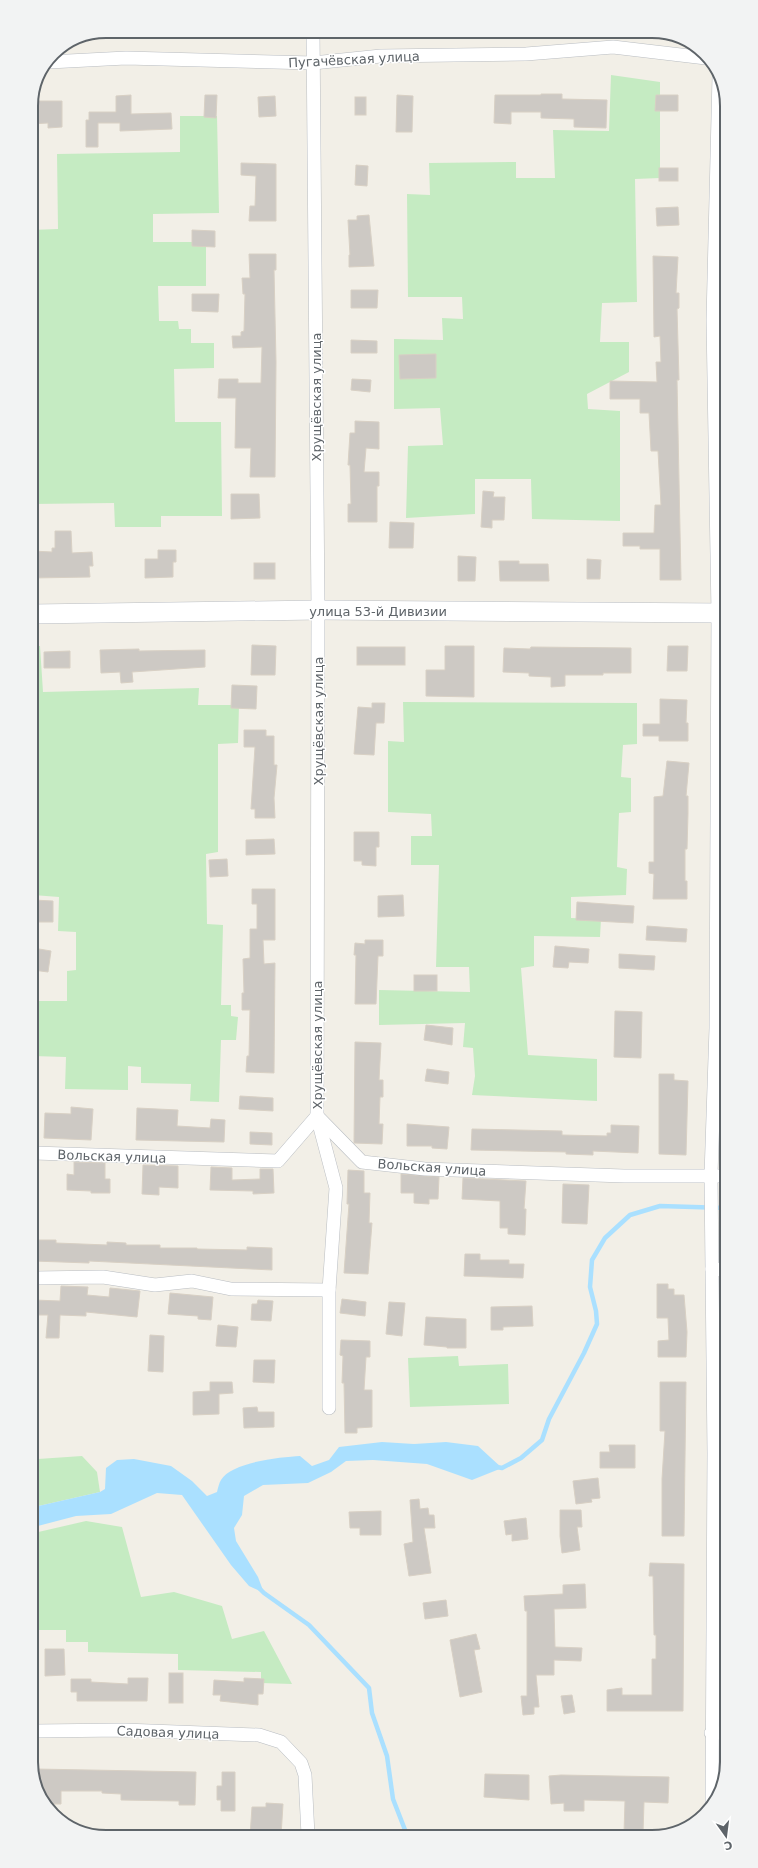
<svg xmlns="http://www.w3.org/2000/svg" width="758" height="1868" viewBox="0 0 758 1868" font-family="'DejaVu Sans',sans-serif">
<rect width="100%" height="100%" fill="#f2efe7"/>
<!-- green -->
<g fill="#c5ebc2">
<path d="M611 75 660 82V178L635 179 637 302 602 303 600 342H629V372L587 394 588 409 620 411V521L532 519 531 479H475V514L406 518 408 446 443 445 440 408 394 409V339L443 340 442 318 463 319 462 297H408L407 194 430 195 429 163 516 162V178H555L553 130 609 131Z"/>
<path d="M180 116H217L219 213 153 214V242H206V286H158L159 321H178L179 329H191V343H214V368L174 369 175 422H221L222 516H161V527H115L114 503 32 504 31 230 58 229 57 154 180 152Z"/>
<path d="M32 646H40L43 692 199 688 198 705H239L238 743 218 744V852L206 854 207 924 223 925 221 1005H231V1016L238 1017 236 1040H221L219 1102 190 1101 191 1084 141 1083V1067L128 1066V1090L65 1089 66 1057 33 1056V1001H67V971L76 970V932L58 931 59 897 33 895Z"/>
<path d="M403 702 637 703V744L623 745 621 777 631 778V812L619 813 617 867 627 869 626 895 571 897V918L601 919 600 937 534 936V966L521 968 528 1055 597 1059V1101L472 1095 475 1076 473 1048 463 1047 465 1023 379 1025V990L470 992 469 967H436L439 865H411V836H432L431 814 388 812V741L404 742Z"/>
<path d="M458 1356 459 1366 508 1364 509 1404 410 1407 408 1358Z"/>
<path d="M82 1456 97 1472 100 1492 34 1507V1462L38 1459Z"/>
<path d="M86 1521 122 1527 141 1597 174 1592 222 1606 232 1639 264 1631 292 1684 261 1683V1672L178 1670V1654L88 1652V1642H66V1630H35L34 1533Z"/>
</g>
<!-- water -->
<path fill="#aae0ff" d="M382 1442 414 1444 446 1442 478 1446 502 1468 472 1480 427 1464 373 1460 346 1461 331 1472 308 1483 263 1485 244 1496 242 1515 234 1528 236 1541 258 1577 264 1593 249 1586 231 1565 182 1495 157 1493 111 1514 76 1516 34 1527V1507L100 1492 105 1489 106 1468 117 1460 134 1459 171 1466 192 1481 207 1496 217 1492C218 1488 219 1483 221 1480 231 1462 281 1457 300 1456L312 1466 329 1460 339 1447Z"/>
<g fill="none" stroke-linecap="round" stroke-linejoin="round">
<!-- stream -->
<g stroke="#aae0ff" stroke-width="4.5">
<path d="M497 1467 502 1468 521 1458 542 1440 549 1419 584 1353 597 1324 596 1311 590 1287 592 1260 605 1238 630 1215 660 1206 726 1208"/>
<path d="M260 1589 264 1593 309 1625 369 1688 372 1713 387 1756 393 1799 407 1835"/>
</g>
</g>
<!-- building -->
<g fill="#cdc9c4" stroke="#d8d0c4">
<path d="M541 94H562V99L607 100 606 128 574 127V119L541 118V112H511V124L494 123 495 95H541Z"/>
<path d="M131 95V114L171 113 172 129 120 131V123H98V147H86V120H89V112H116V96Z"/>
<path d="M205 95H217L216 118 204 117Z"/>
<path d="M397 95 413 96 412 132H396Z"/>
<path d="M656 95H678V111H655Z"/>
<path d="M275 96 276 116 259 117 258 97Z"/>
<rect x="355" y="97" width="11" height="18"/>
<path d="M31 101H62V127L48 128V123L31 124Z"/>
<path d="M241 163 276 164V221H249L250 206H255L256 176 241 175Z"/>
<path d="M356 165 368 166 367 186 355 185Z"/>
<rect x="659" y="168" width="19" height="13"/>
<path d="M678 207 679 225 657 226 656 208Z"/>
<path d="M369 215 374 266 349 267V255H350L348 220H357V216Z"/>
<path d="M192 230 215 231V247L192 246Z"/>
<path d="M249 254H276V270H274L276 362 275 477H250L251 448H235L236 398H218L219 379H238V383H261L262 347 233 348 232 336H241V332L244 331 245 294H243L242 278H250Z"/>
<path d="M653 256 678 257 676 293H679V308L677 309 679 380H677L681 580H660V549H640V546H623V533H654L655 505H661L658 451H651L649 413H640V399H610V381L657 382 656 362H661L660 336 654 337Z"/>
<path d="M351 290H378L377 308H351Z"/>
<path d="M192 294H219L218 312 192 311Z"/>
<path d="M351 340 377 341V353H351Z"/>
<path d="M436 354V378L400 379 399 355Z"/>
<path d="M352 379 371 380 370 392 351 390Z"/>
<path d="M355 421 379 422V449L366 448 364 472H379V486H377V522H348V504H351L350 465H348L350 433H355Z"/>
<path d="M483 491 494 492 493 497H505L504 520H492V528L481 527Z"/>
<path d="M231 494H259L260 518 231 519Z"/>
<path d="M390 522 414 523 413 548H389Z"/>
<path d="M55 531H71L72 553 92 552 93 566H89L90 577 32 578V551L52 552V548H55Z"/>
<path d="M158 550H176V562H173V577L145 578V559H158Z"/>
<path d="M458 556 476 557 475 581H458Z"/>
<path d="M587 559 601 560 600 579H587Z"/>
<path d="M499 561H519V564H548L549 581H500Z"/>
<rect x="254" y="563" width="21" height="16"/>
<path d="M252 645 276 646 275 675H251Z"/>
<path d="M445 646H474V697L426 696V670H445Z"/>
<path d="M668 646H688L687 671H667Z"/>
<rect x="357" y="647" width="48" height="18"/>
<path d="M531 647 631 648V673H603V675H565V686L551 687V677L529 676V673L503 672 504 648 530 649Z"/>
<path d="M139 649V651L205 650V667L132 672 133 682 121 683 120 672 101 673 100 650Z"/>
<path d="M70 651V668H44V652Z"/>
<path d="M232 685 257 686 256 709 231 708Z"/>
<path d="M660 699 687 700 686 723H688V741H659V736H643V724H660Z"/>
<path d="M372 703H385L384 723H376L374 755 354 754 358 707 372 708Z"/>
<path d="M244 730H266V736H274V765H277L274 798 275 818H255V809H251L255 747H244Z"/>
<path d="M667 761 689 763 686 796H688V813L687 849H685V881H687V899H653L654 874 649 873V862H654V797L663 796Z"/>
<path d="M354 832H379V847H376V866L362 865V861H354Z"/>
<path d="M274 839 275 854 246 855V840Z"/>
<path d="M227 859 228 876 210 877 209 860Z"/>
<path d="M252 889H275V940H263L264 964 275 963 274 1073 246 1072 247 1056H249L250 1010H242V993H244L243 959 250 958V929H257V904H252Z"/>
<path d="M403 895 404 916 378 917V896Z"/>
<path d="M33 900 53 901V922H33Z"/>
<path d="M577 902 634 906 633 923 576 920Z"/>
<path d="M647 926 687 929 686 942 646 940Z"/>
<path d="M365 940H383V956H378L376 1004H355L356 955H354L355 943 365 944Z"/>
<path d="M555 946 589 949 588 963 569 962 568 968 553 967Z"/>
<path d="M33 948 51 951 48 972 33 970Z"/>
<path d="M619 954 655 956 654 970 619 968Z"/>
<rect x="414" y="975" width="23" height="16"/>
<path d="M615 1011 642 1012 641 1058 614 1057Z"/>
<path d="M426 1025 453 1028 452 1045 424 1040Z"/>
<path d="M355 1042 381 1043 379 1080H383V1097H380L379 1124H383L382 1144 354 1143Z"/>
<path d="M427 1069 449 1072 448 1084 425 1081Z"/>
<path d="M659 1074H674V1080L688 1081 686 1155 659 1154Z"/>
<path d="M240 1096 273 1098V1111L239 1109Z"/>
<path d="M71 1107 93 1109 91 1140 44 1138 45 1113 71 1114Z"/>
<path d="M137 1108 178 1110 177 1126 210 1128 211 1119 225 1120 224 1142 136 1140Z"/>
<path d="M407 1124 449 1127 447 1149 432 1148V1146H407Z"/>
<path d="M611 1125 639 1126 638 1153 593 1151V1155L566 1154V1152L471 1150 472 1129 562 1131V1135L607 1136V1133H611Z"/>
<path d="M250 1132 272 1133V1145L250 1144Z"/>
<path d="M74 1162 105 1163V1179H110V1193H91V1191L67 1190V1174L74 1175Z"/>
<path d="M143 1165 178 1166V1188L159 1187V1195L142 1194Z"/>
<path d="M211 1167 232 1168V1180L260 1179V1169H273L274 1193 253 1194V1191L210 1190Z"/>
<path d="M348 1170 364 1171V1193H370L369 1223H372L368 1274 344 1273 349 1204H347Z"/>
<path d="M401 1174 439 1177 438 1199H429V1204L414 1203V1193H401Z"/>
<path d="M463 1178 526 1181 524 1209H526L525 1235 508 1234V1228H500V1201L462 1199Z"/>
<path d="M563 1184 589 1185 587 1224 562 1223Z"/>
<path d="M34 1240H56V1243L107 1245V1242L126 1243V1245H160V1248H197V1249L247 1250V1247L272 1248V1270L89 1261V1263L34 1261Z"/>
<path d="M465 1254H480V1260H509V1264H524L523 1278 464 1276Z"/>
<path d="M657 1284H668V1289H674V1295H684L687 1332 686 1357H658V1341L669 1340 668 1318H657Z"/>
<path d="M61 1286 88 1287 87 1295 109 1297 110 1288 140 1291 137 1317 86 1312V1316L60 1315 59 1338H46L48 1315H34V1300L60 1301Z"/>
<path d="M170 1293 213 1297 211 1320 198 1319V1316L168 1314Z"/>
<path d="M342 1299 366 1302 365 1316 340 1313Z"/>
<path d="M258 1300 273 1301 271 1321 251 1320 252 1304H257Z"/>
<path d="M389 1302 405 1303 402 1336 386 1334Z"/>
<path d="M532 1306 533 1326 503 1327V1330H491V1307Z"/>
<path d="M426 1317 466 1319V1348H447V1347L424 1345Z"/>
<path d="M218 1325 238 1327 236 1347 216 1346Z"/>
<path d="M150 1335 164 1336 163 1372 148 1371Z"/>
<path d="M341 1340 370 1341V1357H366L364 1390H372V1427L357 1428V1433H345L344 1383H342L343 1356 340 1355Z"/>
<path d="M254 1360H275L274 1383 253 1382Z"/>
<path d="M210 1382H232L233 1393 219 1394V1414L193 1415V1392L210 1391Z"/>
<path d="M660 1382H686L684 1536H662V1479L665 1431H660Z"/>
<path d="M257 1407 258 1412H274V1427L244 1428 243 1408Z"/>
<path d="M609 1445H635V1468H600V1452H610Z"/>
<path d="M598 1478 600 1498 591 1499 592 1502 576 1504 573 1481Z"/>
<path d="M419 1499 420 1509 428 1508 429 1515H434L435 1528H424L431 1573 409 1576 404 1544 413 1542 410 1500Z"/>
<path d="M560 1510H581L582 1527H577L580 1550 562 1553 560 1536Z"/>
<path d="M381 1511V1535H360V1528H350L349 1512Z"/>
<path d="M526 1518 528 1539 512 1541V1534L506 1535 504 1521Z"/>
<path d="M650 1563 684 1564 683 1711H607V1690L622 1688V1695H652V1659H656V1635H654L653 1576H649Z"/>
<path d="M585 1584 586 1608 554 1609 555 1647 582 1648 581 1661 554 1660V1675H536L539 1707H534V1714L523 1715 521 1696H527V1611H525L524 1596 563 1594V1585Z"/>
<path d="M446 1600 448 1616 425 1619 423 1603Z"/>
<path d="M476 1634 480 1649 474 1650 482 1692 460 1697 450 1640Z"/>
<path d="M45 1649H64L65 1675 45 1676Z"/>
<rect x="169" y="1673" width="14" height="30"/>
<path d="M128 1678H148L147 1701H77V1692H71V1679H91V1682L128 1684Z"/>
<path d="M244 1678 264 1679 263 1694H258V1705L220 1701 221 1695H213L214 1680 244 1682Z"/>
<path d="M572 1695 575 1712 564 1714 561 1696Z"/>
<path d="M35 1769 196 1772 195 1805H179V1801L121 1800V1794L102 1793V1791H61V1804H48L35 1786Z"/>
<path d="M222 1772H235V1811H221V1800H217V1786H222Z"/>
<path d="M485 1774 529 1775V1800L484 1797Z"/>
<path d="M561 1775 669 1777 668 1803 644 1802 643 1833H624L625 1801 584 1800V1811H564V1803L551 1804 549 1776Z"/>
<path d="M266 1803 283 1804 281 1836H250L252 1807H266Z"/>
</g>
<g fill="none" stroke-linecap="round" stroke-linejoin="round">
<!-- street casing -->
<g stroke="#b9bdc2" stroke-width="14">
<g id="street">
<path d="M313 31 318 610 317 1116 336 1188 329 1290V1408"/>
<path d="M49 62 126 58 313 63 381 56 526 54 613 47 706 58"/>
<path d="M34 1153 278 1161 317 1116 362 1162 425 1169 624 1176H726"/>
<path d="M712 1269 726 1270"/>
<path d="M34 1278 103 1277 155 1285 192 1281 231 1289 329 1290"/>
<path d="M35 1731 124 1730 259 1735 281 1742 301 1763 305 1775 308 1835"/>
<path d="M711 1733H727"/>
<path d="M712 1807 714 1453 711 1175 716 1028 718 613 713 320 719 76"/>
</g>
</g>
<!-- secondary casing -->
<g stroke="#babec4" stroke-width="20">
<path id="secondary" d="M32 614 318 610 724 613"/>
</g>
<!-- street -->
<use href="#street" stroke="#fff" stroke-width="13"/>
<!-- secondary -->
<use href="#secondary" stroke="#fff" stroke-width="19"/>
</g>
<g text-anchor="middle" stroke-width="3" stroke-linejoin="round" paint-order="stroke">
<!-- street labels -->
<g font-size="13" fill="#5e6469" stroke="#fff">
<text transform="translate(354 59) rotate(-3)" y="5">Пугачёвская улица</text>
<text transform="translate(316 397) rotate(-90)" y="5">Хрущёвская улица</text>
<text x="378" y="616">улица 53-й Дивизии</text>
<text transform="translate(318 721) rotate(-90)" y="5">Хрущёвская улица</text>
<text transform="translate(317 1045) rotate(-90)" y="5">Хрущёвская улица</text>
<text transform="translate(112 1156) rotate(2)" y="5">Вольская улица</text>
<text transform="translate(432 1167) rotate(4)" y="5">Вольская улица</text>
<text transform="translate(168 1732) rotate(2)" y="5">Садовая улица</text>
</g>
</g>
<!-- crop -->
<path d="M0 0H758V1868H0ZM106 38H652A68 68 0 0 1 720 106V1762A68 68 0 0 1 652 1830H106A68 68 0 0 1 38 1762V106A68 68 0 0 1 106 38Z" fill="#f2f3f3" fill-rule="evenodd"/>
<path fill="none" stroke="#5e6469" stroke-width="2" d="M106 38H652A68 68 0 0 1 720 106V1762A68 68 0 0 1 652 1830H106A68 68 0 0 1 38 1762V106A68 68 0 0 1 106 38Z"/>
<!-- north arrow -->
<g transform="translate(726 1836) rotate(166)" stroke="#ffffff" stroke-width="3" paint-order="stroke">
<path d="M0-3L7 15L0 10L-7 15Z" fill="#5e6469"/>
<text y="-6" font-size="11" font-weight="bold" text-anchor="middle" fill="#5e6469">С</text>
</g>
</svg>
